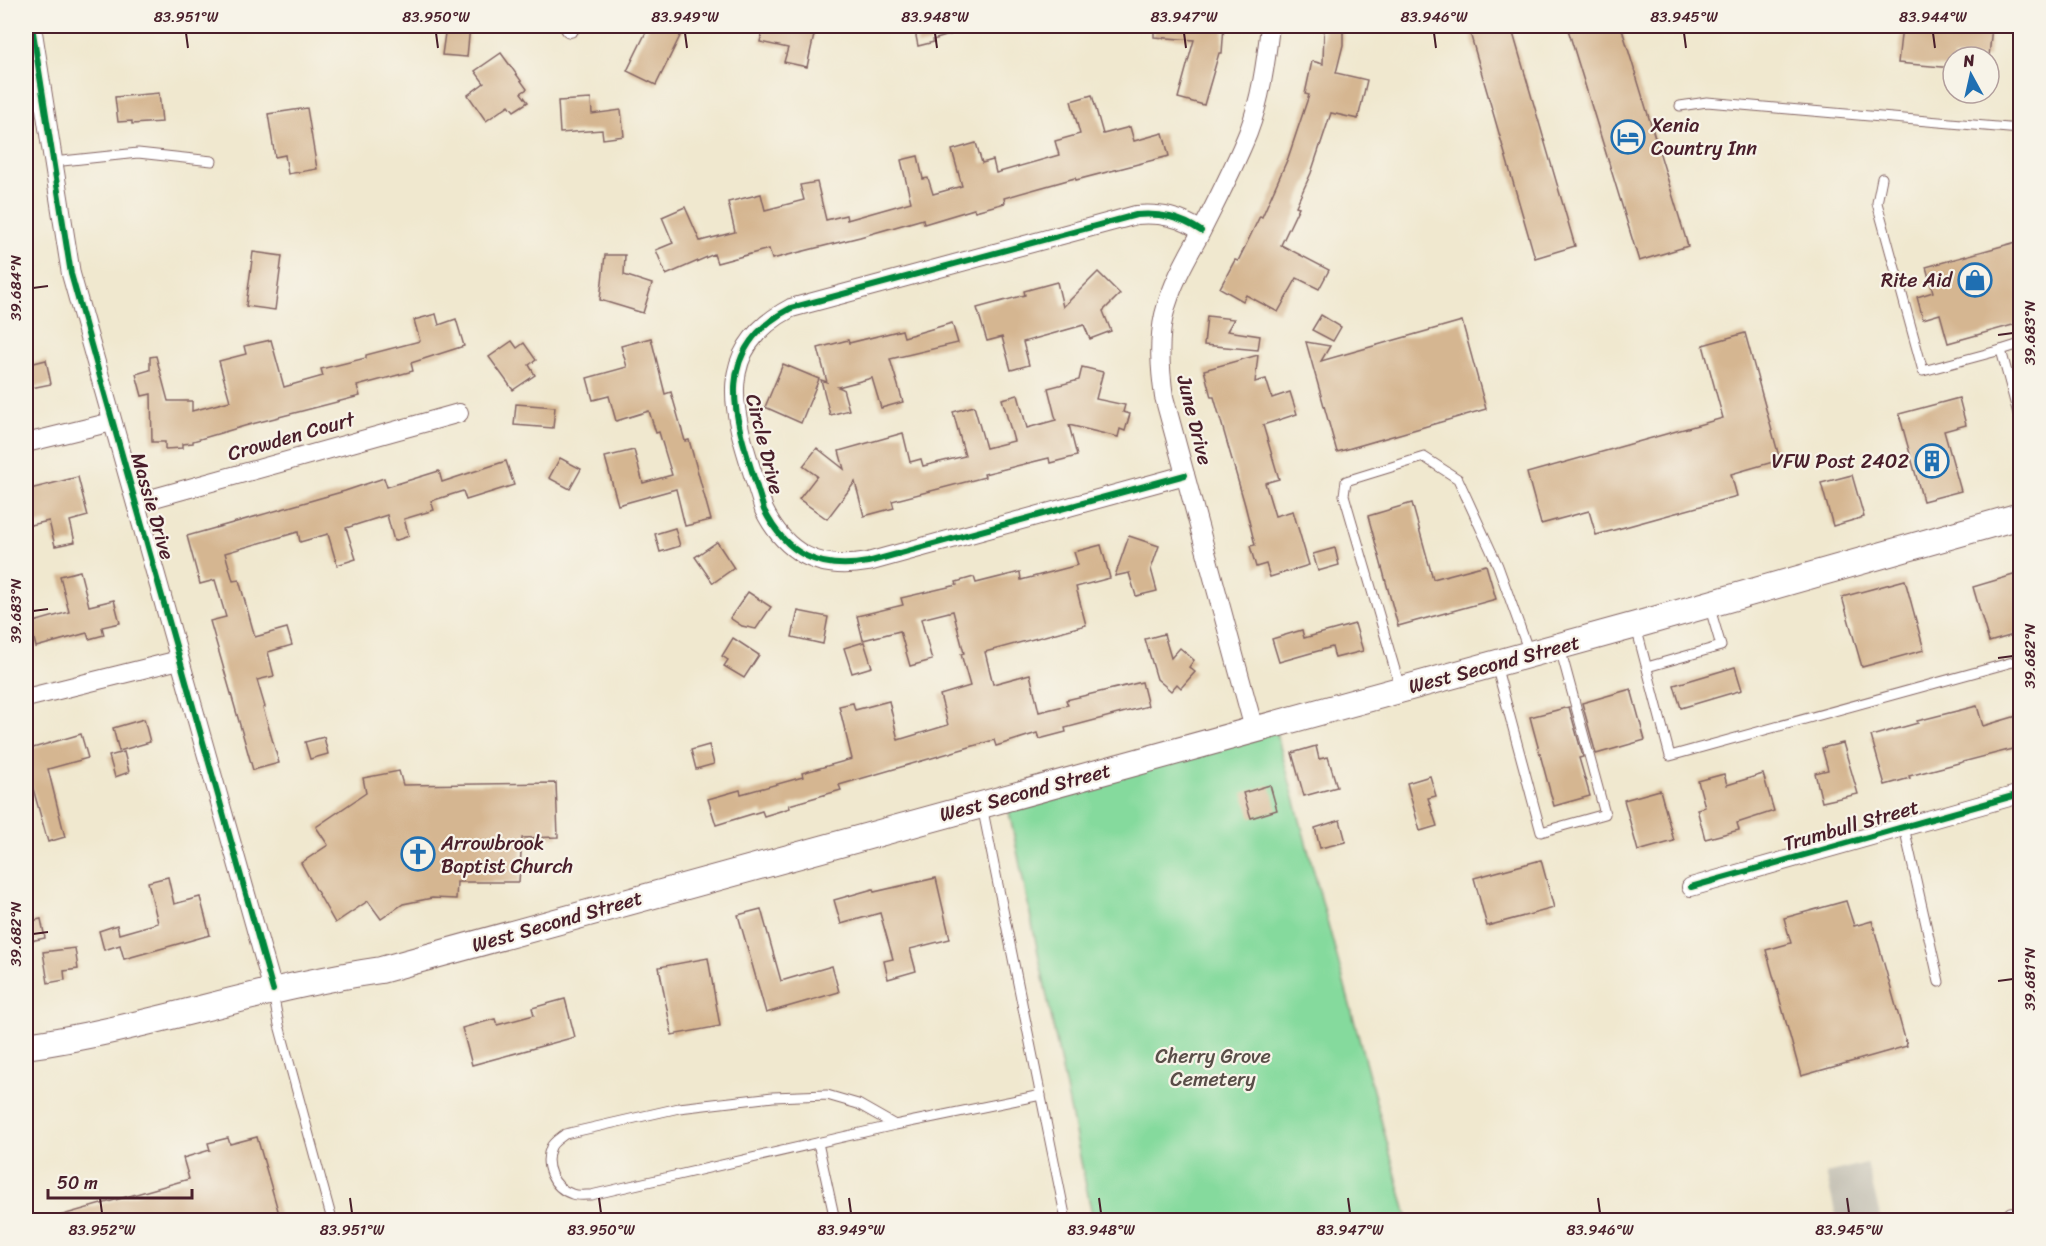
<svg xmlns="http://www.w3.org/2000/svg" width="2046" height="1246" viewBox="0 0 2046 1246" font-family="Sriracha,sans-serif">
<rect width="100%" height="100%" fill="#f7f3e8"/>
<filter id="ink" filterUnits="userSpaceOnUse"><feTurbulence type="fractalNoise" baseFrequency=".0167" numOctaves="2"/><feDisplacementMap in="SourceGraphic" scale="12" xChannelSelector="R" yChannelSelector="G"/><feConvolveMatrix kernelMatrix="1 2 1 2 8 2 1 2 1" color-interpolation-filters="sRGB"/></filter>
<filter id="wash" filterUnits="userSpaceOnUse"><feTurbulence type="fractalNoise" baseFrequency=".008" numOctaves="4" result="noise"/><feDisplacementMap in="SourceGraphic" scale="24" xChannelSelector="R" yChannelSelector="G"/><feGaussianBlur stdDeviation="1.35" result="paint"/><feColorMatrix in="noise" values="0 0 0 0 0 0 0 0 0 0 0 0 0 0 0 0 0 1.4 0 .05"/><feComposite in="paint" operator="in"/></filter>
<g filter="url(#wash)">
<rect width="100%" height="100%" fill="#f0e8cf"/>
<!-- industrial -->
<path fill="#c8c4b8" d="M1867 1163 1881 1220H1837L1826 1173Z"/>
<!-- green -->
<path fill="#85da9d" stroke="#687c64" stroke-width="1.5" d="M1274 724 1408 1220H1093L1006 797Z"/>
<g id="blocks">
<!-- building -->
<g fill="#d5b691">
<path d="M446 26H470L467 57 442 55Z"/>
<path d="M649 26H685L656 85 627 71Z"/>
<path d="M764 26H816L807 67 784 62 788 48 760 42Z"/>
<path d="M914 26H969V29L933 40 934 42 918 46Z"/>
<path d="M1154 26H1224L1222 53H1219L1204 105 1178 98 1194 40 1154 37Z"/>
<path d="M1324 26H1343V45L1336 73 1367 80 1358 119 1331 113 1311 173 1296 206 1299 207 1281 245 1329 270 1319 289 1297 278 1278 312 1246 295 1243 301 1220 288 1235 260 1238 261 1260 216 1262 217 1288 158 1309 95 1305 94 1312 61 1323 64Z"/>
<path d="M1468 26H1511L1575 246 1535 258Z"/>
<path d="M1567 26H1621L1688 246 1639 261Z"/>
<path d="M1902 26H1992L1989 57H1953V68L1898 63Z"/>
<path d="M501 53 527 89 521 93 528 102 514 111 509 105 486 121 468 95 484 83 475 71Z"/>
<path d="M159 93 162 122 132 124V121L118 122 115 97Z"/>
<path d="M1092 95 1103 134 1130 127 1134 141 1163 133 1169 156 1076 180 1075 178 1004 198 1005 203 975 211 974 209 924 224 923 219 860 237 772 259 769 249 717 263 714 254 666 275 656 250 673 243 662 217 685 207 700 241 735 232 728 202 761 194 765 210 804 200 800 185 817 182 826 220 846 215 847 220 911 202 901 160 918 156 923 179 928 178 933 194 962 186 952 150 976 143 982 163 993 160 996 173 1059 155 1055 141 1080 134 1071 101Z"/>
<path d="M591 99 592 114 621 110 624 136 603 139 602 130 560 133 558 101Z"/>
<path d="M307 108 317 169 288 174 285 155 275 157 268 114Z"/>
<path d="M2020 241V323L1948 343 1940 314 1923 319 1917 297 1933 292 1926 267Z"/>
<path d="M253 252 282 256 275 310 246 306Z"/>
<path d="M605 255H625L624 275 652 284 643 313 600 300Z"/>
<path d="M1098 272 1120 294 1103 311 1111 331 1090 339 1084 325 1023 342 1029 365 1011 370 1002 337 987 341 977 308 1025 295 1024 291 1057 282 1063 307Z"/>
<path d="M436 314 439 325 456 319 464 346 411 363 413 371 357 386 360 396 248 425 193 441V443L182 444V448L165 449V442H152L151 394 142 396 136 374 150 370V357L156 356 168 401H192V411L230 401 219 361 246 354 244 346 271 340 284 387 323 376 321 369 366 358V355L420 341 414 320Z"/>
<path d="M1321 315 1341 327 1333 341 1312 330Z"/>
<path d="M1207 316 1234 319 1227 331 1260 336 1258 350 1204 345Z"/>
<path d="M1462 321 1486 409 1337 452 1306 342 1330 346 1321 361Z"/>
<path d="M952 323 958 343 890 359 903 402 881 408 872 378 838 387 843 389 849 410 830 415 821 380 827 382 818 348 848 340 849 343 902 330 904 337Z"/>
<path d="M1745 333 1780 460 1731 474 1737 496 1596 535 1589 511 1541 524 1527 473 1723 418 1703 345Z"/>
<path d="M651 338 665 394 671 392 685 441 689 440 711 520 685 526 676 489 618 505 605 457 634 450 643 483 672 475 659 432 656 433 649 411 616 421 609 396 593 400 587 378 627 367 621 346Z"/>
<path d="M512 341 517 348 524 343 536 360 529 365 535 375 513 390 489 357Z"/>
<path d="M1258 355 1255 382 1266 379 1272 398 1290 392 1297 414 1263 425 1279 479 1265 483 1275 516 1293 511 1309 565 1270 577 1266 564 1256 567 1250 546 1255 545 1245 505 1214 397H1211L1204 370Z"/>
<path d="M46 360 51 384 26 389V365Z"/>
<path d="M783 364 819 379 801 423 765 407Z"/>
<path d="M1082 367 1103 372 1096 399 1125 405 1123 412 1130 414 1125 431 1120 429 1118 437 1069 425 1077 456 1050 463 1049 458 984 474 985 477 892 501 894 508 864 516 855 482 827 519 799 499 817 476 803 466 817 448 844 469 839 451 903 433 910 462 921 459 923 466 965 456 953 412 974 406 986 448 1014 441 1002 399 1018 395 1027 428 1056 420 1048 388 1079 380Z"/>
<path d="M1959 398 1966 425 1944 431 1961 491 1923 501 1899 414Z"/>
<path d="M516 404 555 407 553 428 514 425Z"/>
<path d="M560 458 581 469 570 489 549 478Z"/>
<path d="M506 461 514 485 466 500 463 491 431 501 434 510 404 519 409 536 394 541 387 515 346 528 356 559 337 565 328 534 300 542 298 532 225 553 233 581 239 580 255 637 287 628 292 645 268 652 274 676 257 680 265 707 263 708 279 763 253 770 210 621 226 617 215 580 200 584 187 536 345 491 384 478 387 487 439 471 442 482Z"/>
<path d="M1852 475 1864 517 1833 526 1821 483Z"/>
<path d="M78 477 88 516 70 521 75 542 55 546 49 521 26 526V490Z"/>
<path d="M1412 503 1433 579 1486 565 1496 599 1398 626 1368 516Z"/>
<path d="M675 528 680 546 660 552 655 534Z"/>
<path d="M1129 536 1159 546 1151 569 1157 591 1136 596 1129 573 1115 576Z"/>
<path d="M717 542 734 568 713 583 695 557Z"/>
<path d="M1101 545 1110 578 1076 587 1086 625 985 652 993 684 1030 674 1039 712 1068 705 1066 700 1142 682 1148 706 1065 728 1066 732 1039 739 1037 733 996 746 994 740 839 785 841 790 789 805 790 808 764 816 762 811 716 825 708 799 740 790 741 794 803 777 802 773 852 759 839 706 853 703 855 710 889 701 898 740 948 725 940 695 970 686 961 654 964 653 953 611 921 619 932 660 910 666 900 631 863 640 857 616 903 605 901 598 957 585 956 582 974 577 976 583 1020 572 1021 580 1078 565 1074 552Z"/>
<path d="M1335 548 1339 565 1318 571 1313 554Z"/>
<path d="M80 571 89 606 114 600 120 623 102 627 104 635 89 639 87 633 36 647 30 623 69 612 60 576Z"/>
<path d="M2020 573V633L1989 642 1973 587Z"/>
<path d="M1905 580 1924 650 1862 667 1842 597Z"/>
<path d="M748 592 771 607 756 629 742 626 730 618Z"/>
<path d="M798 611 828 617 823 644 792 637Z"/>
<path d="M1355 624 1363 651 1335 658 1332 647 1279 662 1272 639 1302 630 1304 638Z"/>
<path d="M1164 634 1171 658 1180 648 1194 660 1189 667 1195 672 1181 688 1177 684 1171 691 1157 679 1145 639Z"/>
<path d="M733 638 759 655 744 678 724 666 728 660 722 656Z"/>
<path d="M864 642 872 667 852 673 844 648Z"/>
<path d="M1735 667 1742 690 1681 708 1674 685Z"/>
<path d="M1631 689 1645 740 1596 754 1582 703Z"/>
<path d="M1977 706 1983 726 2020 715V747L1909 776 1910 778 1885 785 1871 736 1918 723 1917 721Z"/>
<path d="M1569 707 1583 757 1579 758 1590 796 1554 806 1530 717Z"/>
<path d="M144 719 150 742 119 751 113 728Z"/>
<path d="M81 734 88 758 48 769 65 837 48 842 32 785 26 787V750Z"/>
<path d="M324 737 328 754 310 759 305 742Z"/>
<path d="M1843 743 1858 794 1822 802 1815 773 1828 770 1822 748Z"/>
<path d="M709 745 714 764 696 769 691 750Z"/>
<path d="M1316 746 1319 759 1328 757 1337 787 1304 796 1292 753Z"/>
<path d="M124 752 129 772 115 777 109 756Z"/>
<path d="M399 771 403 785 556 783 558 837 522 838 519 882H457L456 899 432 898 403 904 381 919 368 901 335 923 301 863 328 845 316 827 366 793 363 778Z"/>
<path d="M1724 774 1727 785 1763 774 1774 811 1737 823 1739 830 1705 839 1697 809 1705 807 1698 781Z"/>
<path d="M1430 776 1436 796 1428 798 1437 826 1420 831 1407 783Z"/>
<path d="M1270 785 1277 810 1251 818 1243 793Z"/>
<path d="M1660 790 1674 841 1638 851 1624 800Z"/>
<path d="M1340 820 1346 842 1320 848 1315 828Z"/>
<path d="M1541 860 1554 908 1487 926 1474 878Z"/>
<path d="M168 877 174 904 200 897 210 935 124 959 120 945 104 950 99 931 117 925 119 934 158 923 148 882Z"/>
<path d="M936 878 950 939 910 949 916 971 888 979 884 961 893 959 880 913 841 924 834 900 873 889 874 892Z"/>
<path d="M1846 901 1854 926 1872 921 1907 1046 1801 1076 1766 950 1791 943 1784 918Z"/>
<path d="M761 909 781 981 832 966 839 992 766 1013 738 915Z"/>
<path d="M41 919 45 938 30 941 26 922Z"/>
<path d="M75 948 78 969 64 971 65 980 48 983 43 952Z"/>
<path d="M708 958 720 1026 672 1035 659 967Z"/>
<path d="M565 999 575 1037 472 1065 462 1028 495 1019 497 1025 534 1015 532 1008Z"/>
<path d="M257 1137 281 1221H59V1216L189 1179 183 1158 210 1150 208 1143 228 1138 230 1144Z"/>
</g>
</g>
</g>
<g filter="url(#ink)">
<use href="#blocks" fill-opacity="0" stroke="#846564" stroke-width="1.5"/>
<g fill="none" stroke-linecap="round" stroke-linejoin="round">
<!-- service casing -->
<g stroke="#846564" stroke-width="11">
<g id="service">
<path d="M1680 106 1707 102 2020 129"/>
<path d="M53 162 138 153 212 161"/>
<path d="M1882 178 1877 203 1923 371 2001 350"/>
<path d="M2020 344 2001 350 2020 421"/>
<path d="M1636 627 1670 756 2020 660"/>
<path d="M1496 665 1541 832 1605 814 1560 648"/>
<path d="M1647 667 1721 646 1709 605"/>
<path d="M1400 687 1344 495 1346 481 1424 457 1458 479 1498 566 1529 652"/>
<path d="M982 806 1066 1220"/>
<path d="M1904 827 1939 982"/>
<path d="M273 993 279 1025 332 1220"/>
<path d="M895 1125 591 1195C586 1195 577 1196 572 1194 553 1188 543 1165 551 1147 553 1142 560 1138 565 1134L679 1108 773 1097 827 1095 858 1104 895 1125 1041 1095"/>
<path d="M818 1143 835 1220"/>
<path d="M2001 1220 2010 1212 2020 1211"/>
</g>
</g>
<!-- minor casing -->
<g stroke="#846564" stroke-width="20">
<g id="minor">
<path d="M32 26 71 274 273 990"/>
<path d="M570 28V26"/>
<path d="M26 443 112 422"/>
<path d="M1185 475 868 562C819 571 786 554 764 510 742 433 700 356 791 308L1136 215C1161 213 1180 217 1201 231"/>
<path d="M136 503 459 413"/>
<path d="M26 698 179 660"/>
<path d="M1254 729 1164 397C1160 369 1158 342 1164 315 1171 286 1185 261 1199 236 1216 202 1234 168 1248 133 1261 99 1266 61 1270 26"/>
<path d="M1691 887 2020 794"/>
</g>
</g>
<!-- secondary casing -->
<g stroke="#846564" stroke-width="28">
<path id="secondary" d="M26 1046C146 1029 261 987 381 970L1636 625 2020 516"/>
</g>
<!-- service -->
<use href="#service" stroke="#fff" stroke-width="9"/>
<!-- minor -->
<use href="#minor" stroke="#fff" stroke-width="18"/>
<!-- secondary -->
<use href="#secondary" stroke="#fff" stroke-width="26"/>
<!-- cycleway casing -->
<g stroke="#f7f3e8" stroke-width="10">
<g id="cycleway">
<path d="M32 26 71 274 273 990"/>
<path d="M1185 475 868 562C819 571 786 554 764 510 742 433 700 356 791 308L1136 215C1161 213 1180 217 1201 231"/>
<path d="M1691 887 2020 794"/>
</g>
</g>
<!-- cycleway -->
<use href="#cycleway" stroke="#00873e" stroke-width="6"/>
</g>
</g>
<!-- ticks -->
<path fill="none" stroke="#4a1f2b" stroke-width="2" d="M186 33 188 48M436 33 438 48M685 33 687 48M935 33 937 48M1184 33 1186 48M1434 33 1436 48M1684 33 1686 48M1933 33 1935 48M33 288 48 286M1998 335 2013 333M33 611 48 609M1998 658 2013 656M33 934 48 932M1998 981 2013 979M100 1198 102 1213M350 1198 352 1213M599 1198 601 1213M849 1198 851 1213M1099 1198 1101 1213M1348 1198 1350 1213M1598 1198 1600 1213M1847 1198 1849 1213"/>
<!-- icons -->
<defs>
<g id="hotel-ring" transform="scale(1.725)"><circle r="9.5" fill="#f7f3e8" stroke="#1f6fb2" stroke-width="1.5"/><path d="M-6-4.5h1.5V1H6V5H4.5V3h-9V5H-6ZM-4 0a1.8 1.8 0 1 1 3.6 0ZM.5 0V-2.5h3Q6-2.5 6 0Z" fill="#1f6fb2"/></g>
<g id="shop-ring" transform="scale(1.725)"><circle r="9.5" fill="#f7f3e8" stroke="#1f6fb2" stroke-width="1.5"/><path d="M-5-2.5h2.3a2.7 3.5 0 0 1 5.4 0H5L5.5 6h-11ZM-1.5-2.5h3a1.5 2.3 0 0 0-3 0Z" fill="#1f6fb2"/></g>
<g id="building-ring" transform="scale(1.725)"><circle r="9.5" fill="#f7f3e8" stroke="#1f6fb2" stroke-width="1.5"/><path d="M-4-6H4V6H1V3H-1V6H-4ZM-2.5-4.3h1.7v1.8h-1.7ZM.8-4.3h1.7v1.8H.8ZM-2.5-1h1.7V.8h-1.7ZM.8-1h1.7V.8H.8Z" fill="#1f6fb2"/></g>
<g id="church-ring" transform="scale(1.725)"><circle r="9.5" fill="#f7f3e8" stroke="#1f6fb2" stroke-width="1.5"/><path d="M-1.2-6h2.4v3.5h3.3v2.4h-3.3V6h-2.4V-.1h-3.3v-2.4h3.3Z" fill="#1f6fb2"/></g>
</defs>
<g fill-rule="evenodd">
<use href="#hotel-ring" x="1628" y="137"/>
<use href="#shop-ring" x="1975" y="280"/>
<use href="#building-ring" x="1932" y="461"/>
<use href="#church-ring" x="418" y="854"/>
</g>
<g text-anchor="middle" stroke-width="4.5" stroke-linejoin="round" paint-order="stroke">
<!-- poi labels -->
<g font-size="20" fill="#4a1f2b" stroke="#f7f3e8" text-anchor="start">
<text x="1651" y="132">Xenia<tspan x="1651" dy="23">Country Inn</tspan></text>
<text x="1952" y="287" text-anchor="end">Rite Aid</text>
<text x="1909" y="468" text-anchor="end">VFW Post 2402</text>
<text x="441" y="850">Arrowbrook<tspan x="441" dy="23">Baptist Church</tspan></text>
</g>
<!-- street labels -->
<g font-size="20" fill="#4a1f2b" stroke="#f7f3e8">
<text transform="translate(1195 420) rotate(76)" y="7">June Drive</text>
<text transform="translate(291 436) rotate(-16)" y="7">Crowden Court</text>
<text transform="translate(765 444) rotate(76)" y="7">Circle Drive</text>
<text transform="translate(153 506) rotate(74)" y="7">Massie Drive</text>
<text transform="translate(1494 664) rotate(-15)" y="7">West Second Street</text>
<text transform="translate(1025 792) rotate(-15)" y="7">West Second Street</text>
<text transform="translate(1851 825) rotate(-16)" y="7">Trumbull Street</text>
<text transform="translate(557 921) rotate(-16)" y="7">West Second Street</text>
</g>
<!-- park labels -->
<g font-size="20" fill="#594e48" stroke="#f7f3e8">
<text x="1213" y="1063">Cherry Grove<tspan x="1213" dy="23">Cemetery</tspan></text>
</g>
</g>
<!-- margin -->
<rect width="2046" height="1246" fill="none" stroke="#f7f3e8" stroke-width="66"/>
<!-- north arrow -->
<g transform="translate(1971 75) rotate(352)"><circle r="28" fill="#f7f3e8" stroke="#b29e9c" stroke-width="1.5"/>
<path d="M0-4.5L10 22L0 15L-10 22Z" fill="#1f6fb2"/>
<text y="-9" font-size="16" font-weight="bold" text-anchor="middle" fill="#4a1f2b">N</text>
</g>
<!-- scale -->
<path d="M48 1189v9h144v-9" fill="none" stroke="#4a1f2b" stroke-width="3"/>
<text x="57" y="1189" font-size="18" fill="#4a1f2b" stroke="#f7f3e8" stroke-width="4.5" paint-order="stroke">50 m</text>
<rect x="33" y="33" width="1980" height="1180" fill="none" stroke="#4a1f2b" stroke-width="2"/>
<g font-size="15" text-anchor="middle" fill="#4a1f2b">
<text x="186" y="22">83.951°W</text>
<text x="436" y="22">83.950°W</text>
<text x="685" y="22">83.949°W</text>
<text x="935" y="22">83.948°W</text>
<text x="1184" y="22">83.947°W</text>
<text x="1434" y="22">83.946°W</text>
<text x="1684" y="22">83.945°W</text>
<text x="1933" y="22">83.944°W</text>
<text transform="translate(16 288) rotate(-90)" y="5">39.684°N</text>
<text transform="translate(2030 333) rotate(-90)" y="5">39.683°N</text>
<text transform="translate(16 611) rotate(-90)" y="5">39.683°N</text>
<text transform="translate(2030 656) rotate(-90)" y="5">39.682°N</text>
<text transform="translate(16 934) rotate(-90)" y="5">39.682°N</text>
<text transform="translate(2030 979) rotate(-90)" y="5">39.681°N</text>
<text x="102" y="1235">83.952°W</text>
<text x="352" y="1235">83.951°W</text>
<text x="601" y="1235">83.950°W</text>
<text x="851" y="1235">83.949°W</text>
<text x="1101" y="1235">83.948°W</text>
<text x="1350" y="1235">83.947°W</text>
<text x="1600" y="1235">83.946°W</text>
<text x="1849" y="1235">83.945°W</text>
</g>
</svg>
